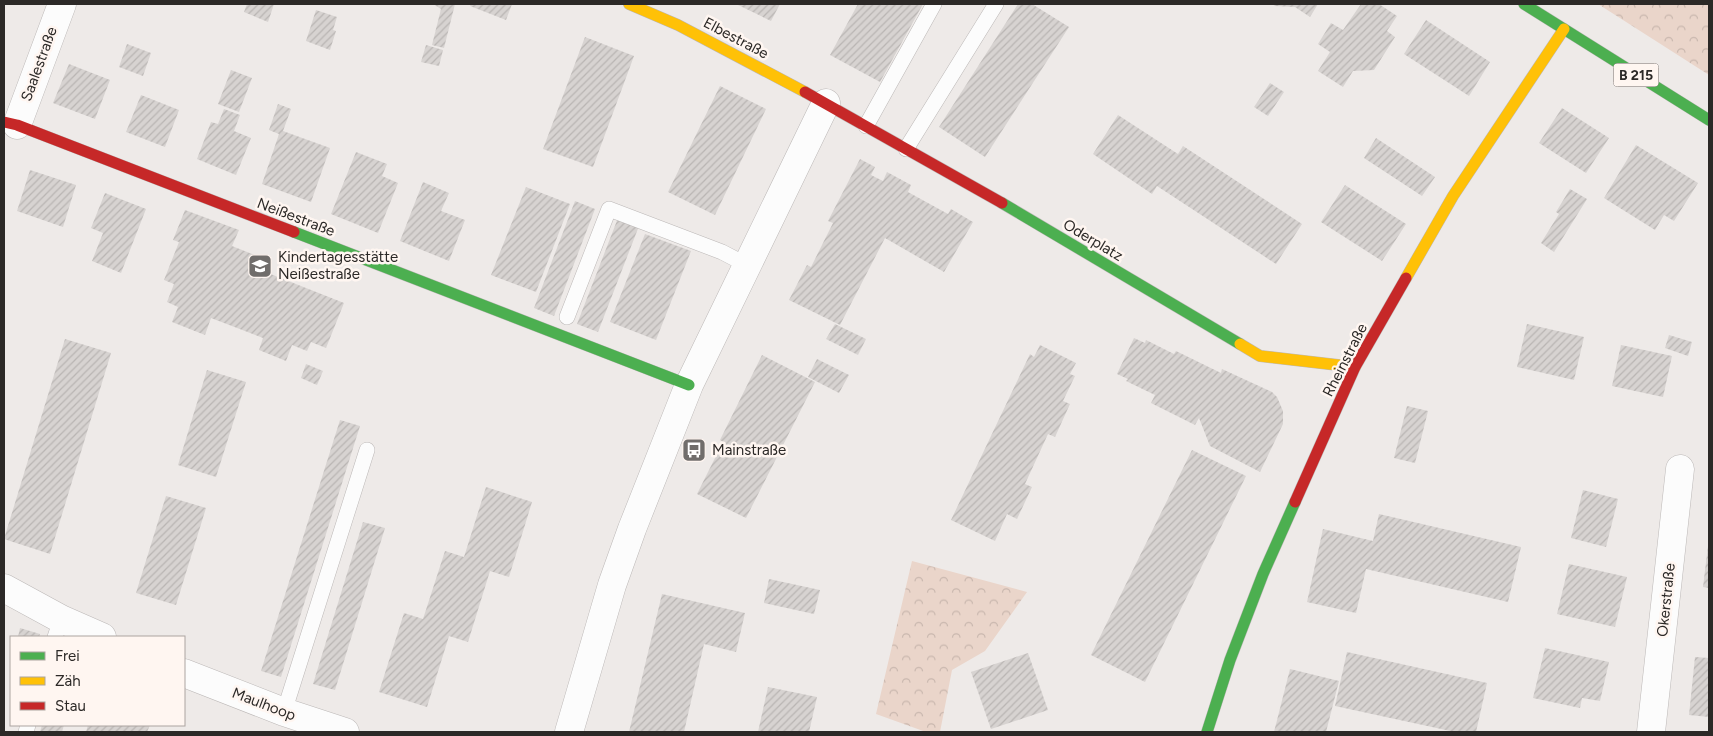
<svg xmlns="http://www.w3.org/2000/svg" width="1713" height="736" viewBox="0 0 1713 736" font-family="Figtree,sans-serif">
<defs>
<pattern id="park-crowns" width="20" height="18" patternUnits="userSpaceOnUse" patternTransform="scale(1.25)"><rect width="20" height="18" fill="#ead5ca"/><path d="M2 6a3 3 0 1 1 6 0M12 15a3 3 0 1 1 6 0" fill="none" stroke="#c9b7ae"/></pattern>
<pattern id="building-hatch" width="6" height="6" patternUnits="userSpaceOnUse" patternTransform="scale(1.25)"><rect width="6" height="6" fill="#d7d3d1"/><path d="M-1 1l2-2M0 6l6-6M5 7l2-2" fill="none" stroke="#b9b5b3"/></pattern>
</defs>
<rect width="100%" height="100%" fill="#eeeae8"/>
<!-- park -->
<g fill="url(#park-crowns)">
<path d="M1598 4H1709V75Z"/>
<path d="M912 561 1027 592 985 651 952 670 940 732H926L876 714Z"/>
</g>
<!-- building -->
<g fill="url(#building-hatch)">
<path d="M247 4H274L268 22 244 12Z"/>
<path d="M433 4H455L444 48 432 45 441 9Z"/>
<path d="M471 4H512L506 20 470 6Z"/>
<path d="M736 4H780L771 21Z"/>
<path d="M858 4H923L880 82 830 55Z"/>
<path d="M1018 4H1032L1069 27 985 157 939 127Z"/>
<path d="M1272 4H1318L1310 17 1295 7 1275 6Z"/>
<path d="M1361 4H1379L1397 16 1387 31 1395 37 1374 70 1353 71 1343 87 1318 71 1330 52 1318 44 1331 23 1343 30Z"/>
<path d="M316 10 337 17 333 30 336 31 330 50 306 41Z"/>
<path d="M1426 20 1490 62 1469 96 1404 54Z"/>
<path d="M585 37 634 56 593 167 543 149Z"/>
<path d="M127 44 151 53 143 76 119 67Z"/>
<path d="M426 45 443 50 439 66 421 62Z"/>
<path d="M69 64 110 80 95 119 53 103Z"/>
<path d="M231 70 252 78 239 112 218 104Z"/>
<path d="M1270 83 1284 92 1268 116 1254 107Z"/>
<path d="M720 86 766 109 715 215 668 192Z"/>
<path d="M141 95 179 110 165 147 126 132Z"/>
<path d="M278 104 291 109 283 131 330 148 311 202 262 184 279 134 269 130Z"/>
<path d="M1562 108 1609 138 1586 173 1539 143Z"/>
<path d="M224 109 240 115 234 131 251 138 236 175 197 159 211 122 218 124Z"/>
<path d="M1118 115 1178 154 1183 146 1302 224 1276 264 1157 186 1152 194 1093 154Z"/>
<path d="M1376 138 1435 177 1422 196 1364 158Z"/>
<path d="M1636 145 1698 183 1674 221 1664 215 1655 230 1604 198Z"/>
<path d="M356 152 387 164 382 176 398 183 378 233 331 214Z"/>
<path d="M860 159 875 167 871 175 883 181 887 172 911 185 908 192 948 214 951 209 973 222 944 272 885 238 840 325 789 300 807 265 811 267 833 223 828 221Z"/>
<path d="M30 170 76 185 63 227 17 211Z"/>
<path d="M423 182 449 193 441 211 465 220 449 261 400 241Z"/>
<path d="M1345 185 1406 224 1382 261 1321 222Z"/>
<path d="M526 187 570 204 536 292 491 275Z"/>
<path d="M1570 189 1587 199 1554 252 1541 243 1559 214 1556 212Z"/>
<path d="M105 193 146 209 121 273 92 261 103 233 91 228Z"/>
<path d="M575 201 595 209 554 316 534 308Z"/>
<path d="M185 210 239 230 232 246 272 262 268 273 344 303 326 348 311 342 307 351 292 345 286 361 259 350 263 338 211 318 205 335 172 322 178 307 167 302 174 284 164 280 179 242 173 240Z"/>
<path d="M618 218 639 226 598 332 577 324Z"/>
<path d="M645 234 691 251 656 340 610 322Z"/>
<path d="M835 324 866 339 858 355 826 339Z"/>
<path d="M1527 324 1584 337 1574 380 1517 367Z"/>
<path d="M1669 335 1692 342 1688 356 1665 348Z"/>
<path d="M1134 338 1145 343 1146 340 1174 354 1176 351 1221 373 1222 369 1272 392 1277 397 1283 411V424L1260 472 1210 446 1199 418 1195 425 1151 403 1155 395 1126 381 1128 379 1117 374Z"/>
<path d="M65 339 111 353 50 554 4 539Z"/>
<path d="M1040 345 1076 363 1070 374 1075 376 1063 401 1070 404 1055 437 1048 434 1025 484 1032 487 1017 519 1007 514 995 541 951 520 1030 354 1034 357Z"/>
<path d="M1621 345 1672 356 1663 397 1612 386Z"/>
<path d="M762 355 815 382 746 518 697 494 723 442 720 440Z"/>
<path d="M817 359 849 375 839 393 808 377Z"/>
<path d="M306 364 323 371 317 385 301 378Z"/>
<path d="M207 370 246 382 216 477 178 465Z"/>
<path d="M1407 406 1428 411 1415 463 1394 458Z"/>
<path d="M340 420 360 426 281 677 261 671Z"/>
<path d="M1192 450 1246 476 1145 682 1091 655Z"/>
<path d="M486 487 532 502 509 577 490 571 468 642 449 636 427 707 379 692 404 613 423 619 445 551 464 557Z"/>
<path d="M1583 490 1618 499 1606 547 1571 538Z"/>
<path d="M166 496 206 508 176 605 136 593Z"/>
<path d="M1379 514 1521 547 1508 602 1366 569 1356 613 1307 602 1323 529 1373 541Z"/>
<path d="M363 522 385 528 335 690 313 684Z"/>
<path d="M1708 546H1709V588L1703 587Z"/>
<path d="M1569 564 1627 577 1615 627 1557 614Z"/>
<path d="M769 579 820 590 814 614 764 603Z"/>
<path d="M662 594 745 613 736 652 704 644 684 732H629Z"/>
<path d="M20 628 40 634 39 637H18Z"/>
<path d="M1545 648 1609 662 1600 701 1582 698 1580 708 1533 698Z"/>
<path d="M1347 652 1487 683 1476 732H1455L1335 706Z"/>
<path d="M1028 653 1048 710 991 729 971 672Z"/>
<path d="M1695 657 1709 658V717L1689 715Z"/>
<path d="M1290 669 1339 681 1326 732H1274Z"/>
<path d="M768 687 817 697 809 732H758Z"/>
<path d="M42 725H64L62 732H40Z"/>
<path d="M88 725H150L147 732H86Z"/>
</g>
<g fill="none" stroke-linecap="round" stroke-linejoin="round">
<!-- lane casing -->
<g stroke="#bcb8b7" stroke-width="16">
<g id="lane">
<path d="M866 126 934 4"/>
<path d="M906 149 996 4"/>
<path d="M567 317 609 209 722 252 747 265"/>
<path d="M55 637 61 619"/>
<path d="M284 712 367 450"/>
<path d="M26 732 28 725"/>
</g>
</g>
<!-- street casing -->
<g stroke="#bcb8b7" stroke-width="29">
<g id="street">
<path d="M17 125 62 4"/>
<path d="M4 588 61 619 102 637"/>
<path d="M184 673 284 712 345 732"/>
<path d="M569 732 612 585 632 529 689 385 826 103"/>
<path d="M1651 732 1680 469"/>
</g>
</g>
<!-- fast casing -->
<g stroke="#bcb8b7" stroke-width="12">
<g id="fast">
<path d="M1524 4 1709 120"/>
<path d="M1002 203 1240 344"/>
<path d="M294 232 689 385"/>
<path d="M1207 732 1230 660 1263 574 1295 502"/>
</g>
</g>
<!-- slow casing -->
<g stroke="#bcb8b7" stroke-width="12">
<g id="slow">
<path d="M629 4 678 25 805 92"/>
<path d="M1406 278 1453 196 1564 29"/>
<path d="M1240 344 1260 356 1355 367"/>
</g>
</g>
<!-- jam casing -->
<g stroke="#bcb8b7" stroke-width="12">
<g id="jam">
<path d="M805 92 1002 203"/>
<path d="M4 122 17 125 294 232"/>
<path d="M1295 502 1355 367 1406 278"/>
</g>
</g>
<!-- lane -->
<use href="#lane" stroke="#fcfcfc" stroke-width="15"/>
<!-- street -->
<use href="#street" stroke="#fcfcfc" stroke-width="28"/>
<!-- fast -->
<use href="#fast" stroke="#4caf50" stroke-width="11"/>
<!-- slow -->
<use href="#slow" stroke="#ffc107" stroke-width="11"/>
<!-- jam -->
<use href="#jam" stroke="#c62828" stroke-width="11"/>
</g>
<!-- icons -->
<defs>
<g id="school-square" transform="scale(1.25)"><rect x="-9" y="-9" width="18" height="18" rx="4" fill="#706d6b" stroke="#fff6f1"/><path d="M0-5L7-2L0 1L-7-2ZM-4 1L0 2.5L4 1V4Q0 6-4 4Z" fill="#fff"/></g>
<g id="bus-square" transform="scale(1.25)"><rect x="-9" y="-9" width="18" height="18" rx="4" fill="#706d6b" stroke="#fff6f1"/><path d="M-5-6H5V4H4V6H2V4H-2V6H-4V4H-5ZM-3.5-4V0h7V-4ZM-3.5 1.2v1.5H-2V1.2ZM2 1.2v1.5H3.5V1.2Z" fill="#fff"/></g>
</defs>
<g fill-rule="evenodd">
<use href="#school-square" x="260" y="266"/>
<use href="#bus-square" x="694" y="450"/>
</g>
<g text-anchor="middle" stroke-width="5" stroke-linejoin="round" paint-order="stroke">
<!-- shield labels -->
<rect fill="#fff6f1" stroke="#6b6664" stroke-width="1" x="1613.5" y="63.5" width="45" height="23" rx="4"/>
<g font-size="14" font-weight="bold" fill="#2c2927">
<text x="1636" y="80">B 215</text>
</g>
<!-- street labels -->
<g font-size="15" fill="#2c2927" stroke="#fff6f1">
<text transform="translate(736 38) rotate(28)" y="5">Elbestraße</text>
<text transform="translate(39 64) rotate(-70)" y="5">Saalestraße</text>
<text transform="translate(296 217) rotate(21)" y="5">Neißestraße</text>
<text transform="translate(1093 240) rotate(31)" y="5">Oderplatz</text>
<text transform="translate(1345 360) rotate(-63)" y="5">Rheinstraße</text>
<text transform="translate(1666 600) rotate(-84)" y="5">Okerstraße</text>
<text transform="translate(264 704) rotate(21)" y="5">Maulhoop</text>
</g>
<!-- poi labels -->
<g font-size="15" fill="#2c2927" stroke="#fff6f1" text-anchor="start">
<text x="278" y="262">Kindertagesstätte<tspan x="278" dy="17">Neißestraße</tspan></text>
<text x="712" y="455">Mainstraße</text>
</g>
</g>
<!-- border -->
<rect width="1713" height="736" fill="none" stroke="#2c2927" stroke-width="10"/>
<!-- legend -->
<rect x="10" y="636" width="175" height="90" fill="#fff6f1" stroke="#aba4a0"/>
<rect x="20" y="652" width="25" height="8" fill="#4caf50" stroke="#aba4a0"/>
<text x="55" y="661" font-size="15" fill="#2c2927">Frei</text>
<rect x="20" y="677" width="25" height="8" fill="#ffc107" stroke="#aba4a0"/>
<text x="55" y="686" font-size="15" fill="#2c2927">Zäh</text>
<rect x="20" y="702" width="25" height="8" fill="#c62828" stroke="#aba4a0"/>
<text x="55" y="711" font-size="15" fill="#2c2927">Stau</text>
</svg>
